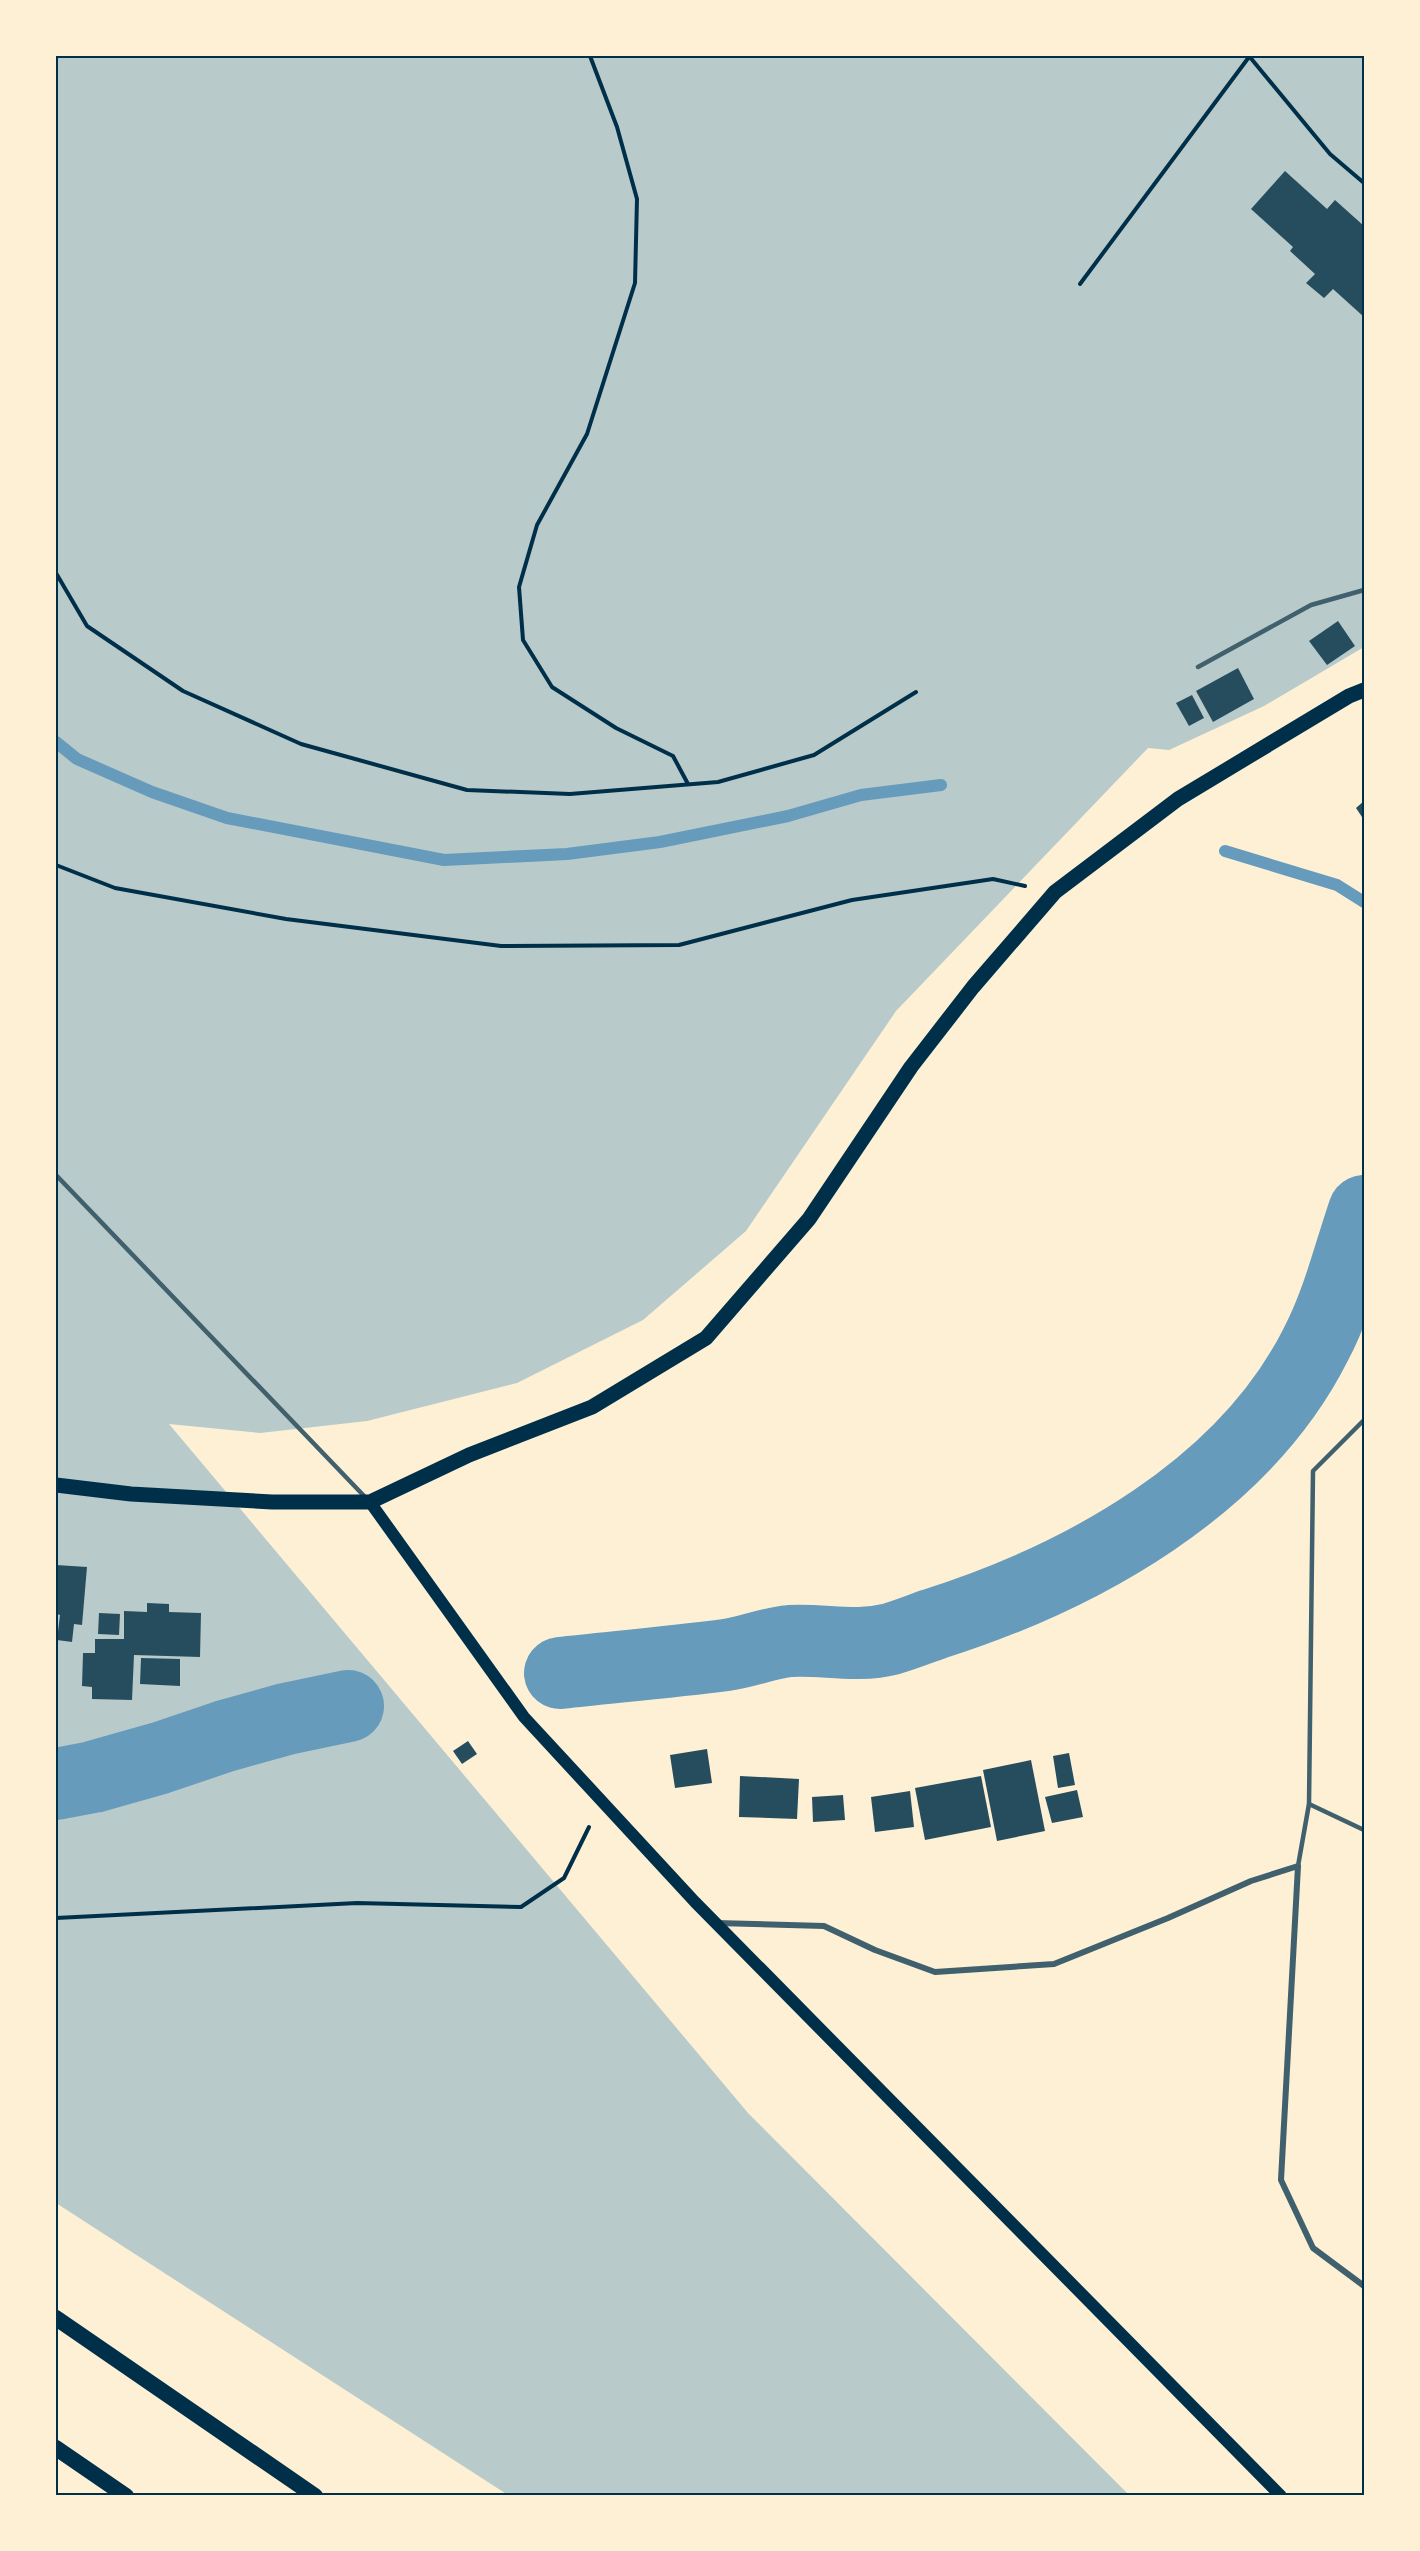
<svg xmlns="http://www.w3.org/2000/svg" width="1420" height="2551" viewBox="0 0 1420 2551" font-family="'Varela Round',sans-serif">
<rect width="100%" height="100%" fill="#fdf0d5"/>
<!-- green -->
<path fill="#b9caca" d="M56 56H1364V647L1264 706 1169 750 1148 748 896 1011 746 1231 643 1320 517 1383 367 1421 260 1433 169 1424 748 2113 1129 2495H508L56 2203Z"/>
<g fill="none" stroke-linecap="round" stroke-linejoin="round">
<!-- stream -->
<g stroke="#669bbc" stroke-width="12">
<path d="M56 742 77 759 152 792 227 818 444 860 567 854 660 842 788 816 861 795 941 785"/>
<path d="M1225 851 1337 885 1364 902"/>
</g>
<!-- river -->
<g stroke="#669bbc" stroke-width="72">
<path d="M560 1673C615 1667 671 1662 726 1655 748 1652 768 1643 790 1641 825 1639 855 1648 891 1639 905 1635 920 1629 934 1624 1082 1577 1244 1488 1316 1344 1338 1302 1349 1255 1364 1211"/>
<path d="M56 1784 93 1777 160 1758 225 1736 286 1719 348 1706"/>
</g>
</g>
<!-- building -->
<g fill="#264d5e">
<path d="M1285 171 1327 209 1335 200 1364 226V317L1333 289 1324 298 1306 283 1315 274 1290 251 1293 247 1251 209Z"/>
<path d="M1338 621 1355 646 1327 665 1309 641Z"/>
<path d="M1238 668 1254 699 1213 722 1196 691Z"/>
<path d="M1192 695 1204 718 1189 726 1176 703Z"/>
<path d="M1364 801V820L1356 808Z"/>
<path d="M56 1565 87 1567 82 1625 74 1624 72 1642 57 1640 60 1615 56 1614Z"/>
<path d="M147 1603 169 1604V1612L201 1613 200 1657 134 1655 132 1700 92 1699V1687L82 1686 83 1653H95V1639H124V1611L147 1612Z"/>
<path d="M99 1613 120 1614 119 1635 98 1634Z"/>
<path d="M141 1658 180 1659V1686L140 1684Z"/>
<path d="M468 1741 477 1754 462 1764 453 1751Z"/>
<path d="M707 1749 712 1783 675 1788 670 1755Z"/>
<path d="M1069 1753 1075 1785 1058 1788 1053 1756Z"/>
<path d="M1031 1760 1045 1831 997 1841 983 1770Z"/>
<path d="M740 1776 799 1779 797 1819 739 1817Z"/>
<path d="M981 1776 991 1827 925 1840 915 1788Z"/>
<path d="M1077 1790 1083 1817 1052 1823 1045 1797Z"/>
<path d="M910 1791 914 1827 875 1832 871 1797Z"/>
<path d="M843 1795 845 1820 813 1822 812 1797Z"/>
</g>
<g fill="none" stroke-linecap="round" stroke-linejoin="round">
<!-- path -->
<g stroke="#003049" stroke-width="4">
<path d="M538 56H548"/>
<path d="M590 56 617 127 637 199 635 283 587 434 537 525 519 587 523 640 552 687 616 728 673 756 688 784"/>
<path d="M1249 56 1330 154 1364 183"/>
<path d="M1080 284 1249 57"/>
<path d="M56 573 87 626 183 691 301 744 467 790 570 794 718 782 814 755 916 692"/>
<path d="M56 865 115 888 286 919 501 946 679 945 852 900 993 879 1025 886"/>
<path d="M56 1918 357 1903 521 1907 564 1878 589 1827"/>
</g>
<!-- service -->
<g stroke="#3f606c" stroke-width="4.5">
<path d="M1198 667 1311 605 1364 590"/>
<path d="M56 1175 366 1498"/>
<path d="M1309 1804 1364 1830"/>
<path d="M1298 1866 1309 1804 1313 1471 1364 1420"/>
</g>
<!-- minor -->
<path stroke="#3f606c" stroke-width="6" d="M716 1923 824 1926 875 1950 935 1972 1054 1964 1168 1918 1251 1881 1298 1866 1281 2180 1313 2248 1364 2286"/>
<!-- secondary -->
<path stroke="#003049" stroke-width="12" d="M370 1502 524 1717 695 1902 1281 2496"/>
<!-- primary -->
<path stroke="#003049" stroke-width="15" d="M56 1485 131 1494 272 1502H370L469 1455 592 1407 706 1338 809 1219 911 1067 973 987 1055 892 1178 799 1349 696 1364 690"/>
<!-- trunk -->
<g stroke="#003049" stroke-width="16">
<path d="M56 2318 315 2496"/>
<path d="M56 2448 126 2496"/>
</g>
</g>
<!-- border -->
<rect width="1420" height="2551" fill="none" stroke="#fdf0d5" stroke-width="114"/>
<rect x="57" y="57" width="1306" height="2437" fill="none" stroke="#003049" stroke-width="2"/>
</svg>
